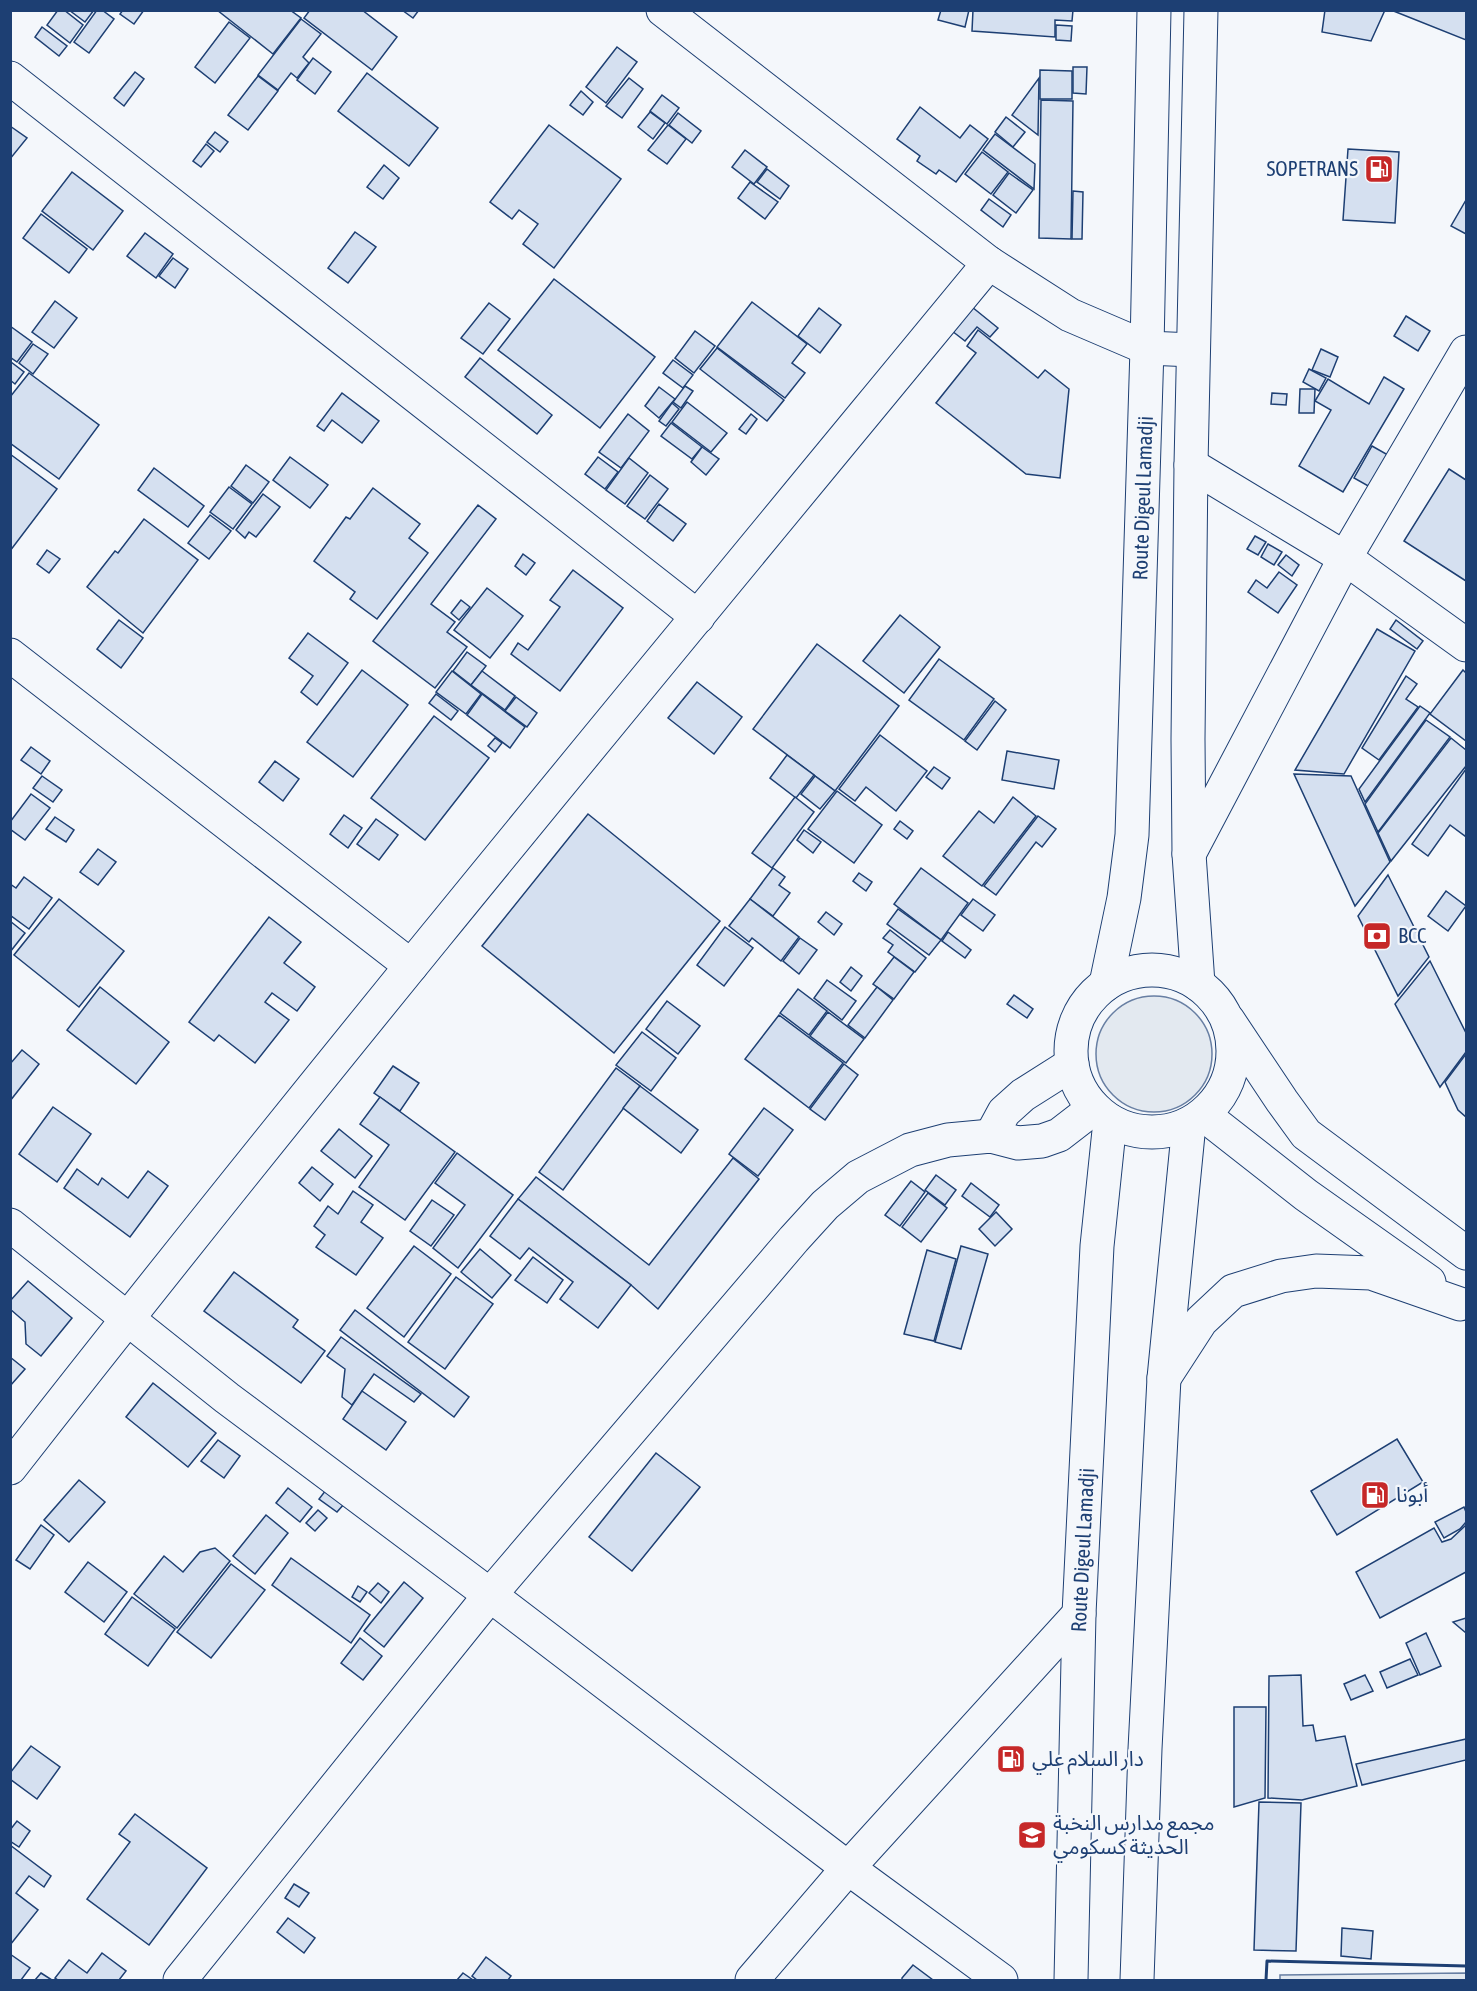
<svg xmlns="http://www.w3.org/2000/svg" width="1477" height="1991" viewBox="0 0 1477 1991" font-family="'Asap Condensed','Noto Sans Arabic',sans-serif">
<rect width="100%" height="100%" fill="#f4f7fb"/>
<!-- green -->
<g fill="#e3e9f0" stroke="#687fa3" stroke-width="1.5">
<circle cx="1154" cy="1054" r="58"/>
<path d="M1466 1973V1980H1280V1975Z"/>
</g>
<!-- building -->
<g fill="#d5e0f0" stroke="#1d3f73" stroke-width="1.5">
<path d="M58 10H64L83 25 70 43 47 25Z"/>
<path d="M69 10H94L85 22Z"/>
<path d="M97 10H102L114 19 89 53 74 42Z"/>
<path d="M123 10H144L134 24 120 14Z"/>
<path d="M217 10H290L301 18 273 54Z"/>
<path d="M310 10H362L397 37 372 70 304 18Z"/>
<path d="M402 10H419L413 18Z"/>
<path d="M941 10H969L965 27 938 20Z"/>
<path d="M973 10H1073L1072 21 1055 20V37L972 31Z"/>
<path d="M1325 10H1385L1371 41 1322 32Z"/>
<path d="M1391 10H1466V40Z"/>
<path d="M301 19 321 34 303 57 309 63 297 78 291 73 278 90 258 75Z"/>
<path d="M229 22 250 38 215 83 195 67Z"/>
<path d="M1056 25 1072 26 1071 41 1056 40Z"/>
<path d="M42 27 67 46 59 56 35 37Z"/>
<path d="M617 47 637 62 606 103 586 87Z"/>
<path d="M313 58 331 72 315 94 297 80Z"/>
<path d="M1073 67H1087L1086 94 1073 93Z"/>
<path d="M1040 70 1072 71V99H1040Z"/>
<path d="M135 72 144 79 124 106 114 98Z"/>
<path d="M367 73 438 128 409 166 338 111Z"/>
<path d="M258 76 278 91 248 130 228 115Z"/>
<path d="M629 78 643 89 622 118 606 106Z"/>
<path d="M1039 78 1038 135 1012 115Z"/>
<path d="M581 91 593 102 583 115 570 105Z"/>
<path d="M662 95 679 108 667 124 650 111Z"/>
<path d="M1041 100 1073 101 1071 239 1039 238Z"/>
<path d="M920 107 960 138 970 125 988 139 956 182 939 170 936 174 917 161 920 156 897 139Z"/>
<path d="M650 112 665 123 653 139 638 127Z"/>
<path d="M678 113 701 131 692 143 669 125Z"/>
<path d="M1006 117 1025 132 1013 147 995 132Z"/>
<path d="M549 125 621 179 554 268 523 244 538 224 519 210 512 219 490 202Z"/>
<path d="M668 125 686 139 667 164 648 150Z"/>
<path d="M10 126 27 138 10 159Z"/>
<path d="M215 132 228 142 220 152 207 142Z"/>
<path d="M995 134 1035 164 1034 189 983 150Z"/>
<path d="M206 144 214 151 201 167 193 161Z"/>
<path d="M1348 149 1399 152 1395 223 1343 220Z"/>
<path d="M745 150 767 167 754 184 732 167Z"/>
<path d="M982 152 1008 172 991 194 965 174Z"/>
<path d="M384 165 399 178 383 199 367 187Z"/>
<path d="M767 169 789 186 780 199 757 182Z"/>
<path d="M72 172 123 211 93 250 42 211Z"/>
<path d="M1009 173 1033 190 1016 213 993 195Z"/>
<path d="M750 182 778 202 765 219 738 198Z"/>
<path d="M1073 191 1083 192 1082 239H1072Z"/>
<path d="M989 199 1011 215 1003 227 981 210Z"/>
<path d="M1466 200V234L1451 226Z"/>
<path d="M41 214 87 249 69 273 23 238Z"/>
<path d="M355 232 376 247 348 283 328 268Z"/>
<path d="M145 233 173 254 156 278 127 256Z"/>
<path d="M173 258 188 269 175 288 159 276Z"/>
<path d="M554 279 655 357 600 428 498 350Z"/>
<path d="M55 301 77 318 54 348 32 332Z"/>
<path d="M752 302 807 344 792 363 805 373 785 398 717 347Z"/>
<path d="M489 303 510 319 483 354 461 338Z"/>
<path d="M972 307 998 328 990 337 977 327 965 341 952 331Z"/>
<path d="M819 308 841 325 820 353 798 336Z"/>
<path d="M1406 316 1430 331 1418 351 1394 336Z"/>
<path d="M10 326 32 342 17 362 10 357Z"/>
<path d="M978 330 1038 378 1045 370 1069 389 1060 478 1026 474 936 403 976 353 967 346Z"/>
<path d="M695 331 715 346 694 373 675 358Z"/>
<path d="M33 344 48 354 33 374 19 363Z"/>
<path d="M717 348 784 400 767 421 700 369Z"/>
<path d="M1321 349 1338 357 1330 377 1312 370Z"/>
<path d="M480 358 552 415 537 434 465 377Z"/>
<path d="M673 360 693 375 683 388 663 373Z"/>
<path d="M11 362 24 372 15 384 10 380Z"/>
<path d="M1309 369 1326 378 1319 391 1303 382Z"/>
<path d="M29 373 99 425 59 479 10 443V397Z"/>
<path d="M1384 377 1404 389 1343 492 1299 466 1331 410 1315 401 1328 379 1369 404Z"/>
<path d="M685 386 693 391 681 408 673 402Z"/>
<path d="M659 387 675 399 659 418 645 406Z"/>
<path d="M1300 389H1315L1314 413H1299Z"/>
<path d="M342 393 379 421 362 443 332 420 324 431 317 426Z"/>
<path d="M1272 393 1287 394 1286 405 1271 404Z"/>
<path d="M687 402 727 433 711 452 672 422Z"/>
<path d="M672 403 679 409 666 426 659 421Z"/>
<path d="M628 414 649 431 621 468 599 452Z"/>
<path d="M751 414 757 419 746 434 739 429Z"/>
<path d="M671 423 702 447 692 459 661 436Z"/>
<path d="M1372 446 1388 455 1370 487 1354 478Z"/>
<path d="M702 447 719 459 706 475 691 462Z"/>
<path d="M10 454 57 489 10 551Z"/>
<path d="M290 457 328 485 310 508 273 480Z"/>
<path d="M598 457 618 472 605 489 585 474Z"/>
<path d="M629 458 648 473 625 504 606 490Z"/>
<path d="M246 465 269 482 253 503 231 486Z"/>
<path d="M154 468 204 506 188 527 138 490Z"/>
<path d="M1449 469 1466 480V581L1404 541Z"/>
<path d="M650 475 668 489 645 519 627 506Z"/>
<path d="M229 487 252 504 233 529 210 512Z"/>
<path d="M373 488 420 524 409 538 428 553 377 619 350 599 355 592 314 561 346 517 350 519Z"/>
<path d="M263 494 280 507 256 537 249 532 245 538 236 530Z"/>
<path d="M659 504 686 524 673 541 647 521Z"/>
<path d="M478 505 496 519 431 604 455 622 447 632 467 647 435 688 373 641Z"/>
<path d="M210 515 231 531 209 559 188 543Z"/>
<path d="M144 519 198 560 143 633 87 587 115 551 118 553Z"/>
<path d="M1255 536 1266 542 1258 555 1247 549Z"/>
<path d="M1268 544 1282 552 1274 565 1261 557Z"/>
<path d="M47 550 60 559 49 573 37 564Z"/>
<path d="M523 554 535 563 526 575 515 566Z"/>
<path d="M1286 555 1299 565 1292 576 1278 565Z"/>
<path d="M573 570 623 608 560 691 511 654 518 643 528 650 560 607 550 600Z"/>
<path d="M1279 572 1297 585 1278 613 1248 592 1256 580 1267 588Z"/>
<path d="M487 588 523 616 490 658 454 630Z"/>
<path d="M461 600 470 607 459 620 451 613Z"/>
<path d="M900 615 940 647 904 693 863 661Z"/>
<path d="M119 620 143 638 121 668 97 649Z"/>
<path d="M1396 620 1423 641 1417 649 1390 629Z"/>
<path d="M1377 629 1415 651 1344 774 1295 770Z"/>
<path d="M308 633 348 663 317 705 301 692 313 676 289 658Z"/>
<path d="M817 644 899 706 835 791 753 729Z"/>
<path d="M467 652 486 666 471 685 453 671Z"/>
<path d="M939 659 994 699 964 740 909 700Z"/>
<path d="M362 670 408 705 353 777 307 742Z"/>
<path d="M1463 670 1466 673V741L1430 714Z"/>
<path d="M452 671 481 694 466 714 436 692Z"/>
<path d="M482 671 515 696 505 710 471 685Z"/>
<path d="M1406 676 1417 684 1406 699 1418 707 1379 760 1362 748Z"/>
<path d="M697 682 742 717 714 754 668 718Z"/>
<path d="M436 694 458 711 451 720 429 703Z"/>
<path d="M482 694 525 727 510 748 467 715Z"/>
<path d="M516 697 537 713 527 727 505 711Z"/>
<path d="M995 701 1006 710 977 750 965 741Z"/>
<path d="M1420 706 1430 713 1365 802 1359 789Z"/>
<path d="M434 716 489 758 425 840 371 798Z"/>
<path d="M1426 720 1450 737 1378 832 1365 804Z"/>
<path d="M880 735 927 771 896 811 866 787 855 801 839 789Z"/>
<path d="M495 738 502 743 495 752 488 746Z"/>
<path d="M1451 738 1466 750V766L1391 861 1378 833Z"/>
<path d="M31 747 50 761 41 774 21 760Z"/>
<path d="M1007 751 1059 760 1054 789 1002 780Z"/>
<path d="M787 755 814 775 796 798 770 778Z"/>
<path d="M275 761 299 779 283 801 259 782Z"/>
<path d="M934 767 950 778 942 789 926 777Z"/>
<path d="M1466 769V834L1465 836 1450 825 1428 856 1412 844Z"/>
<path d="M1294 774 1351 776 1390 862 1355 906Z"/>
<path d="M42 776 62 790 53 802 33 788Z"/>
<path d="M815 776 835 791 820 809 801 794Z"/>
<path d="M837 791 882 825 854 863 808 829Z"/>
<path d="M31 794 50 808 25 840 10 829V822Z"/>
<path d="M795 797 814 812 772 868 752 853Z"/>
<path d="M1013 797 1036 816 982 886 943 856 979 811 994 823Z"/>
<path d="M588 814 720 921 614 1053 482 946Z"/>
<path d="M344 815 362 828 348 848 330 834Z"/>
<path d="M1038 816 1056 829 1042 847 1036 842 996 895 984 886Z"/>
<path d="M55 817 74 830 66 842 46 829Z"/>
<path d="M376 819 398 835 379 860 357 844Z"/>
<path d="M900 821 913 831 907 839 894 829Z"/>
<path d="M804 830 821 842 813 853 797 840Z"/>
<path d="M98 849 116 862 98 885 80 872Z"/>
<path d="M773 868 785 877 779 885 790 893 773 916 750 899Z"/>
<path d="M921 868 968 903 941 940 894 904Z"/>
<path d="M859 873 872 882 866 891 853 881Z"/>
<path d="M1388 875 1429 957 1398 996 1358 916Z"/>
<path d="M24 877 52 898 29 929 10 915V884L16 888Z"/>
<path d="M1446 891 1466 906 1448 931 1428 916Z"/>
<path d="M59 899 124 951 79 1007 14 955Z"/>
<path d="M750 899 799 937 781 961 752 938 749 942 729 926Z"/>
<path d="M973 899 995 915 983 931 961 915Z"/>
<path d="M898 909 941 940 929 955 887 924Z"/>
<path d="M826 912 842 924 834 935 818 922Z"/>
<path d="M269 917 301 942 284 963 315 987 297 1011 272 993 265 1002 289 1020 255 1063 219 1035 214 1041 189 1022Z"/>
<path d="M10 921 25 933 10 952Z"/>
<path d="M725 927 753 948 724 986 697 965Z"/>
<path d="M890 930 926 958 915 972 888 952 893 945 883 938Z"/>
<path d="M948 932 971 950 965 958 942 941Z"/>
<path d="M800 938 817 950 799 974 783 961Z"/>
<path d="M894 957 914 972 894 999 873 984Z"/>
<path d="M1430 961 1466 1033V1052L1440 1087 1395 1004Z"/>
<path d="M851 967 862 976 851 991 840 982Z"/>
<path d="M827 980 856 1001 842 1020 814 998Z"/>
<path d="M100 987 169 1042 136 1084 67 1030Z"/>
<path d="M877 987 893 1000 865 1038 848 1025Z"/>
<path d="M798 989 827 1011 809 1035 780 1013Z"/>
<path d="M1014 995 1033 1009 1027 1018 1007 1004Z"/>
<path d="M667 1001 700 1026 678 1054 646 1029Z"/>
<path d="M828 1012 864 1039 846 1063 810 1036Z"/>
<path d="M779 1015 843 1063 809 1108 745 1059Z"/>
<path d="M642 1032 676 1058 651 1091 616 1065Z"/>
<path d="M22 1050 39 1064 10 1101V1064Z"/>
<path d="M1466 1054V1117L1458 1110 1445 1082Z"/>
<path d="M844 1064 858 1075 825 1120 810 1109Z"/>
<path d="M393 1066 419 1083 400 1111 374 1093Z"/>
<path d="M616 1068 640 1086 563 1190 539 1172Z"/>
<path d="M640 1086 698 1130 681 1153 623 1108Z"/>
<path d="M380 1097 455 1152 405 1220 359 1187 389 1145 360 1124Z"/>
<path d="M53 1107 91 1134 57 1182 19 1154Z"/>
<path d="M764 1108 793 1130 758 1176 729 1154Z"/>
<path d="M339 1129 372 1156 355 1178 321 1151Z"/>
<path d="M457 1153 513 1195 458 1268 433 1248 465 1205 435 1183Z"/>
<path d="M733 1158 759 1179 658 1309 631 1285 518 1199 536 1177 649 1265Z"/>
<path d="M312 1167 333 1184 320 1201 299 1183Z"/>
<path d="M77 1169 98 1185 102 1178 128 1198 148 1171 168 1186 130 1237 64 1188Z"/>
<path d="M936 1175 956 1190 945 1205 925 1190Z"/>
<path d="M911 1181 925 1192 900 1226 885 1215Z"/>
<path d="M971 1183 999 1205 990 1217 962 1196Z"/>
<path d="M353 1191 373 1205 361 1222 383 1238 356 1275 316 1247 325 1235 314 1226 328 1206 338 1214Z"/>
<path d="M928 1193 947 1208 921 1242 902 1227Z"/>
<path d="M518 1199 631 1285 598 1328 560 1299 573 1282 529 1248 520 1259 490 1236Z"/>
<path d="M432 1200 454 1215 431 1246 410 1231Z"/>
<path d="M996 1212 1012 1229 995 1246 979 1229Z"/>
<path d="M414 1246 451 1274 404 1337 367 1308Z"/>
<path d="M961 1246 988 1254 961 1349 935 1342Z"/>
<path d="M480 1249 511 1275 492 1298 461 1272Z"/>
<path d="M927 1250 956 1259 934 1341 904 1334Z"/>
<path d="M533 1257 563 1280 547 1303 515 1280Z"/>
<path d="M234 1272 298 1320 293 1327 325 1351 301 1383 204 1311Z"/>
<path d="M456 1277 493 1304 445 1369 408 1342Z"/>
<path d="M28 1281 72 1318 41 1356 26 1344 25 1322 10 1309V1301Z"/>
<path d="M355 1310 469 1397 454 1417 340 1330Z"/>
<path d="M341 1337 421 1394 414 1402 374 1374 352 1405 342 1397 345 1369 327 1356Z"/>
<path d="M10 1357 25 1369 10 1386Z"/>
<path d="M153 1383 216 1433 188 1467 126 1417Z"/>
<path d="M362 1391 406 1422 386 1450 343 1419Z"/>
<path d="M1397 1439 1423 1482 1337 1535 1311 1491Z"/>
<path d="M218 1440 240 1456 224 1478 201 1461Z"/>
<path d="M656 1453 700 1487 632 1571 589 1537Z"/>
<path d="M79 1480 105 1502 69 1542 44 1520Z"/>
<path d="M288 1488 312 1507 300 1522 276 1503Z"/>
<path d="M326 1490 344 1504 337 1512 319 1499Z"/>
<path d="M1464 1507 1466 1512V1522L1460 1529 1444 1538 1435 1522Z"/>
<path d="M318 1510 327 1518 315 1531 306 1523Z"/>
<path d="M266 1515 288 1533 255 1574 233 1556Z"/>
<path d="M41 1525 54 1535 30 1569 16 1560Z"/>
<path d="M1466 1525V1572L1380 1618 1356 1572 1434 1528 1442 1542 1451 1539Z"/>
<path d="M215 1548 230 1561 177 1628 134 1594 164 1556 183 1572 200 1552Z"/>
<path d="M291 1558 370 1615 351 1643 272 1585Z"/>
<path d="M88 1562 127 1592 104 1622 65 1592Z"/>
<path d="M231 1564 265 1590 211 1658 177 1632Z"/>
<path d="M404 1582 423 1598 384 1647 364 1631Z"/>
<path d="M378 1583 389 1592 381 1603 369 1593Z"/>
<path d="M358 1586 367 1592 360 1602 352 1597Z"/>
<path d="M132 1597 175 1629 148 1666 105 1634Z"/>
<path d="M1466 1618V1633L1453 1622Z"/>
<path d="M1426 1633 1441 1666 1420 1675 1406 1643Z"/>
<path d="M360 1638 382 1656 363 1680 341 1663Z"/>
<path d="M1410 1659 1418 1675 1387 1688 1380 1672Z"/>
<path d="M1301 1675 1303 1726 1313 1725 1316 1741 1345 1736 1357 1786 1302 1800 1268 1798 1269 1676Z"/>
<path d="M1365 1675 1373 1691 1351 1700 1344 1684Z"/>
<path d="M1234 1707H1266L1265 1798 1234 1807Z"/>
<path d="M1466 1739V1760L1362 1785 1356 1764Z"/>
<path d="M31 1746 60 1767 37 1799 10 1779V1773Z"/>
<path d="M1259 1802 1301 1803 1296 1951 1254 1950Z"/>
<path d="M135 1814 207 1868 149 1945 87 1899 130 1842 119 1834Z"/>
<path d="M17 1821 30 1831 19 1847 10 1841V1830Z"/>
<path d="M10 1845 51 1876 44 1887 29 1876 16 1893 38 1910 10 1945Z"/>
<path d="M294 1884 309 1893 299 1907 285 1898Z"/>
<path d="M288 1918 315 1938 304 1953 277 1932Z"/>
<path d="M1342 1928 1373 1931 1371 1959 1341 1956Z"/>
<path d="M102 1953 126 1971 119 1980H58L55 1978 69 1960 87 1973Z"/>
<path d="M10 1954 30 1968 21 1980H10Z"/>
<path d="M486 1957 511 1976 508 1980H477L472 1976Z"/>
<path d="M913 1965 933 1980H902V1978Z"/>
<path d="M41 1973 52 1980H35Z"/>
<path d="M463 1973 473 1980H457Z"/>
</g>
<g fill="none" stroke-linecap="round" stroke-linejoin="round">
<!-- street casing -->
<g stroke="#1d3f73" stroke-width="35">
<g id="street">
<path d="M663 10 989 263 1070 315 1147 348 1193 350"/>
<path d="M10 78 698 617"/>
<path d="M1191 465 1345 558 1466 645"/>
<path d="M10 655 411 966"/>
<path d="M1189 854 1345 558 1466 352"/>
<path d="M991 1136 1004 1112 1023 1095 1072 1064"/>
<path d="M10 1225 227 1398 490 1595 848 1868 1001 1980"/>
<path d="M10 1468C329 1060 660 662 989 263"/>
<path d="M180 1980 490 1595 794 1239 825 1205 858 1177 910 1150 948 1140 991 1136 1018 1143 1042 1141 1059 1135 1094 1108"/>
<path d="M752 1980 848 1868 1079 1614"/>
</g>
</g>
<!-- secondary casing -->
<g stroke="#1d3f73" stroke-width="35">
<g id="secondary">
<circle cx="1152" cy="1051" r="81"/>
<path d="M1106 984 1124 898 1132 835 1147 348 1154 10"/>
<path d="M1198 984 1189 854 1188 739 1191 465 1201 10"/>
<path d="M1071 1980 1079 1614 1097 1246 1110 1121"/>
<path d="M1137 1980 1145 1749 1164 1378 1189 1124"/>
</g>
</g>
<!-- primary casing -->
<g stroke="#1d3f73" stroke-width="35">
<g id="primary">
<path d="M1228 1020 1282 1101 1306 1134 1466 1253"/>
<path d="M1204 1115 1306 1195 1429 1282"/>
<path d="M1164 1378 1201 1321 1233 1291 1281 1276 1316 1271 1371 1273 1460 1304"/>
</g>
</g>
<!-- street -->
<use href="#street" stroke="#f4f7fb" stroke-width="33"/>
<!-- secondary -->
<use href="#secondary" stroke="#f4f7fb" stroke-width="33"/>
<!-- primary -->
<use href="#primary" stroke="#f4f7fb" stroke-width="33"/>
<!-- wall -->
<path stroke="#1d3f73" stroke-width="3" d="M1266 1980 1267 1961 1466 1966"/>
</g>
<!-- icons -->
<defs>
<g id="fuel-square" transform="scale(1.5)"><rect x="-9" y="-9" width="18" height="18" rx="4" fill="#c62828" stroke="#f4f7fb"/><path d="M-5.5-6h7V0h2V4h1.3V-2.5L3-4.5l.8-.8L6-3V5H2.5V1h-1V6h-7ZM-4.2-4.7v3.2H.2V-4.7Z" fill="#fff"/></g>
<g id="bank-square" transform="scale(1.5)"><rect x="-9" y="-9" width="18" height="18" rx="4" fill="#c62828" stroke="#f4f7fb"/><path d="M-6-4H6V4H-6ZM0-2.3a2.3 2.3 0 1 0 0 4.6a2.3 2.3 0 1 0 0-4.6Z" fill="#fff"/></g>
<g id="school-square" transform="scale(1.5)"><rect x="-9" y="-9" width="18" height="18" rx="4" fill="#c62828" stroke="#f4f7fb"/><path d="M0-5L7-2L0 1L-7-2ZM-4 1L0 2.5L4 1V4Q0 6-4 4Z" fill="#fff"/></g>
</defs>
<g fill-rule="evenodd">
<use href="#fuel-square" x="1379" y="169"/>
<use href="#bank-square" x="1377" y="936"/>
<use href="#fuel-square" x="1375" y="1495"/>
<use href="#fuel-square" x="1011" y="1759"/>
<use href="#school-square" x="1032" y="1835"/>
</g>
<g text-anchor="middle" stroke-width="4.5" stroke-linejoin="round" paint-order="stroke">
<!-- poi labels -->
<g font-size="21" fill="#1d3f73" stroke="#f4f7fb" text-anchor="start">
<text x="1358" y="176" text-anchor="end">SOPETRANS</text>
<text x="1398" y="943">BCC</text>
<text x="1396" y="1502">أبونا</text>
<text x="1032" y="1766">دار السلام علي</text>
<text x="1053" y="1830">مجمع مدارس النخبة<tspan x="1053" dy="24">الحديثة كسكومي</tspan></text>
</g>
<!-- street labels -->
<g font-size="21" fill="#1d3f73" stroke="#f4f7fb">
<text transform="translate(1143 498) rotate(-88)" y="7">Route Digeul Lamadji</text>
<text transform="translate(1083 1550) rotate(-87)" y="7">Route Digeul Lamadji</text>
</g>
</g>
<!-- border -->
<rect width="1477" height="1991" fill="none" stroke="#1d3f73" stroke-width="24"/>
</svg>
